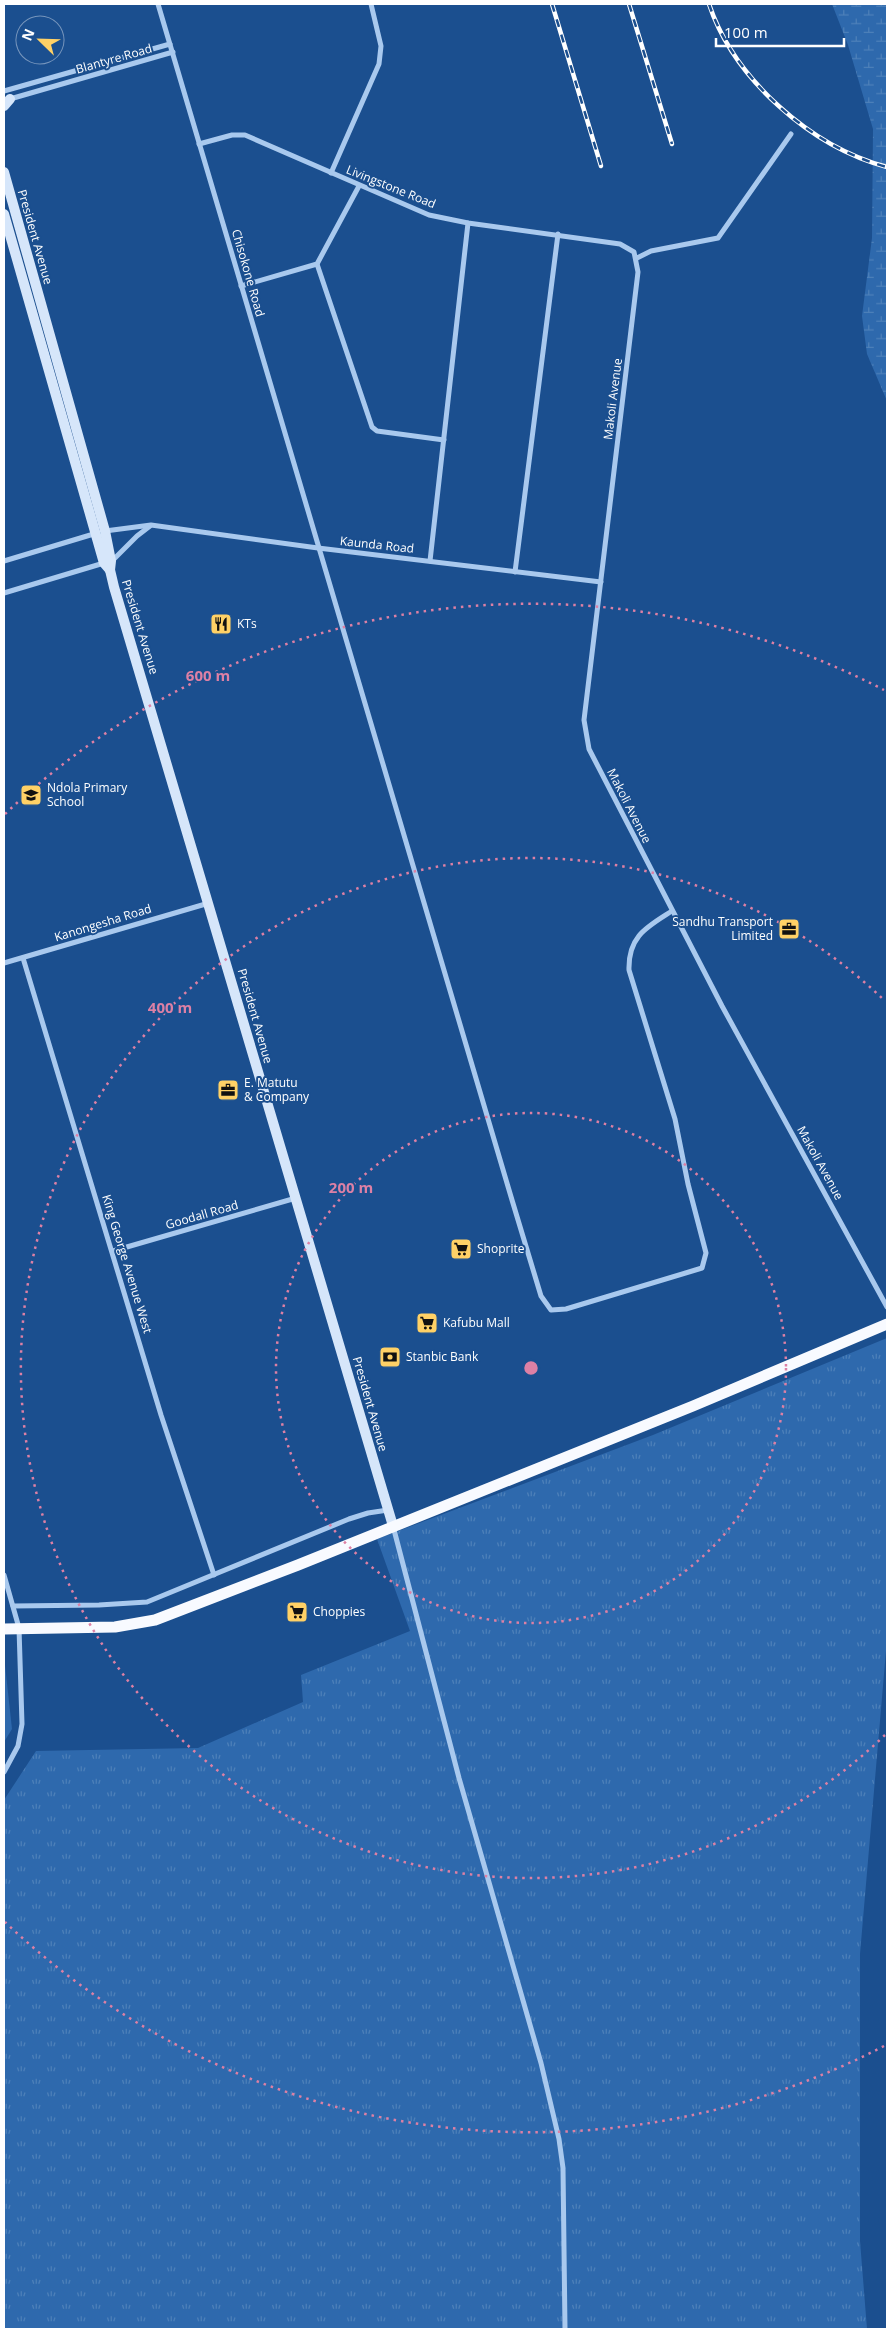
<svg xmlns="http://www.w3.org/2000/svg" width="891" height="2333" viewBox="0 0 891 2333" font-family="'Open Sans',sans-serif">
<defs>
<pattern id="grass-tufts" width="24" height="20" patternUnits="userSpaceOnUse" patternTransform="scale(1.25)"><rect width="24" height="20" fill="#2e69ad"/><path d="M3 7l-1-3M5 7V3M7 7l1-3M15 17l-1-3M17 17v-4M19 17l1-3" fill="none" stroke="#4d80b9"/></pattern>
<pattern id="wetland-marsh" width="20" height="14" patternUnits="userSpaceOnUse" patternTransform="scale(1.25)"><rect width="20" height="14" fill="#2e69ad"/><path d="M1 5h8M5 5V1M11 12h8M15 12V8" fill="none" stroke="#4d80b9"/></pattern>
</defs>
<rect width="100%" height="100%" fill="#1b4f8f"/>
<!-- grass -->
<path fill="url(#grass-tufts)" d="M887 1338V1639L860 1954V2241L867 2329H4V1800L36 1751 198 1748 303 1702 301 1675 410 1631 377 1539 653 1435Z"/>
<!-- wetland -->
<path fill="url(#wetland-marsh)" d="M832 4H887V401L867 354 862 316 872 238 873 129 848 45Z"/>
<!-- garden -->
<path fill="#2e69ad" d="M4 1656 12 1729 4 1742Z"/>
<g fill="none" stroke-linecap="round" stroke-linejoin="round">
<!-- minor -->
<g stroke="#a9c9ee" stroke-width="5">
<path d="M158 4 512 1200 541 1296 551 1310 566 1309 702 1268 706 1253 688 1184 675 1119 629 970C628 936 647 927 672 911"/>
<path d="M4 91 170 44"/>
<path d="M10 99 173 52"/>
<path d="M199 144 232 135H245L429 215 468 223 620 244 634 252 638 272 584 720 589 749 722 1006 887 1307"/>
<path d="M331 173 379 64 381 46 371 4"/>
<path d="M637 258 651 251 718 238 791 134"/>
<path d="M317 264 372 427 377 431 444 440"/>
<path d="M241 286 317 264 359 186"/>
<path d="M105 531 151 525 318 548 601 582"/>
<path d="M4 561 97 533"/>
<path d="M112 561 137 536 150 526"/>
<path d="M430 561 468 223"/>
<path d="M515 572 558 234"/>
<path d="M4 593 104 563"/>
<path d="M23 958 161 1415 214 1575"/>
<path d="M4 963 209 903"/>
<path d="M113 1251 296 1198"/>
<path d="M393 1526 459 1778 541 2063 559 2139 563 2168 565 2329"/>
<path d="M4 1575 19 1628 22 1724 18 1746 4 1772"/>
<path d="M13 1606 99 1605 147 1602 349 1519 368 1513 388 1510"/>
</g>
<!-- secondary -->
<g stroke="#d6e6fa" stroke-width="10">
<path d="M4 106 10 99"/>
<path d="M4 172 105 531 111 561 110 570 114 587 393 1526"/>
<path d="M4 214 104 563 110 570"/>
</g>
<!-- trunk -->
<path stroke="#f8faff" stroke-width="11" d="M4 1629 115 1627 155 1620 298 1565 693 1406 887 1324"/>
<!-- rail casing -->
<g stroke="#fff" stroke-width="4.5">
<g id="rail">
<path d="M552 4 601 166"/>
<path d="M629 4 672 144"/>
<path d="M709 4C734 79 811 147 887 167"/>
</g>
</g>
<!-- rail -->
<use href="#rail" stroke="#1b4f8f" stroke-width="2.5" stroke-dasharray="8" stroke-linecap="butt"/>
</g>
<!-- distance rings -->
<g fill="none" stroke="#dd80a5" stroke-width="2.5" stroke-dasharray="2.5 5">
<circle cx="531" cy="1368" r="255"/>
<path d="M885 1735A510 510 0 1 1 885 1001"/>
<path d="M884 2046A764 764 0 0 1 5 1922M5 814A764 764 0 0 1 884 690"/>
</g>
<!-- icons -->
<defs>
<g id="restaurant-square" transform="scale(1.125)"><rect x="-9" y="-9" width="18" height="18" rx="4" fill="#ffd166" stroke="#1b4f8f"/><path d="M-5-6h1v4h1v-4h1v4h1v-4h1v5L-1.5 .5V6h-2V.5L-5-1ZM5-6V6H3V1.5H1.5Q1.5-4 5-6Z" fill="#111"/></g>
<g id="school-square" transform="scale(1.125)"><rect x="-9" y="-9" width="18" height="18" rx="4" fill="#ffd166" stroke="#1b4f8f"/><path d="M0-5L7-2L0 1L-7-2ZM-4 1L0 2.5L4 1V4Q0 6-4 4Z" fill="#111"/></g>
<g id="office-square" transform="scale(1.125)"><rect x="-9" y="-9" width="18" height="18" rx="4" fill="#ffd166" stroke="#1b4f8f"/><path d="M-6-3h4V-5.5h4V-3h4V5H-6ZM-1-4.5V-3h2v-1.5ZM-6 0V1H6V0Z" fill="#111"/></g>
<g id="supermarket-square" transform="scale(1.125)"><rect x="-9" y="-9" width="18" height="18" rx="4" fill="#ffd166" stroke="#1b4f8f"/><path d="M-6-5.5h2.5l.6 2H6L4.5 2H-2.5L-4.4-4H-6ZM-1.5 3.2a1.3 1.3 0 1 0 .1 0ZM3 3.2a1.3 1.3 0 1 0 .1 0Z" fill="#111"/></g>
<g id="bank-square" transform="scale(1.125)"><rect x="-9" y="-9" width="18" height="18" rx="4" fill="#ffd166" stroke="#1b4f8f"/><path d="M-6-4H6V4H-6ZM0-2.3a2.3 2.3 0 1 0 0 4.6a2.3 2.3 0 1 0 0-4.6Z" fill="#111"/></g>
</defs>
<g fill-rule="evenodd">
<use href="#restaurant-square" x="221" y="624"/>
<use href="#school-square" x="31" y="795"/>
<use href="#office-square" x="789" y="929"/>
<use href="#office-square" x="228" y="1090"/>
<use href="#supermarket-square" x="461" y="1249"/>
<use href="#supermarket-square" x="427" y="1323"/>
<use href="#bank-square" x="390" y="1357"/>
<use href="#supermarket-square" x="297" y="1612"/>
</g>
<g text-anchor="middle" stroke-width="4" stroke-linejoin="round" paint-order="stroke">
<!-- street labels -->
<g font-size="12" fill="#fff" stroke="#1b4f8f">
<text transform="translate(114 59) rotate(-16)" y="4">Blantyre Road</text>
<text transform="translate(391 187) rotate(22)" y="4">Livingstone Road</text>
<text transform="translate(35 237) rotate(74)" y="4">President Avenue</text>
<text transform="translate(248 273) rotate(74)" y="4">Chisokone Road</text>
<text transform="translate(613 399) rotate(-83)" y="4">Makoli Avenue</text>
<text transform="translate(377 545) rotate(6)" y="4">Kaunda Road</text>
<text transform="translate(140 627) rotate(73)" y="4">President Avenue</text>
<text transform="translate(629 806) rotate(63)" y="4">Makoli Avenue</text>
<text transform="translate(103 923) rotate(-17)" y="4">Kanongesha Road</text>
<text transform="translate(255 1016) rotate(74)" y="4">President Avenue</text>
<text transform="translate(820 1163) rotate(61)" y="4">Makoli Avenue</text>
<text transform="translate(202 1215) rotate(-16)" y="4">Goodall Road</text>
<text transform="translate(127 1264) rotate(73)" y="4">King George Avenue West</text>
<text transform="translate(370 1404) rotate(74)" y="4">President Avenue</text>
</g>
<!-- poi labels -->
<g font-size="12" fill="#fff" stroke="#1b4f8f" text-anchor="start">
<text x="237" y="628">KTs</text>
<text x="47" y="792">Ndola Primary<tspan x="47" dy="14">School</tspan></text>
<text x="773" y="926" text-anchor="end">Sandhu Transport<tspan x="773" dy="14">Limited</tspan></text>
<text x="244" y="1087">E. Matutu<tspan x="244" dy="14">&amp; Company</tspan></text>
<text x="477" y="1253">Shoprite</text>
<text x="443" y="1327">Kafubu Mall</text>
<text x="406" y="1361">Stanbic Bank</text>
<text x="313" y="1616">Choppies</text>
</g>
</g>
<circle cx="531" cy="1368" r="8" fill="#dd80a5" stroke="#1b4f8f" stroke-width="2.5"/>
<g font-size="15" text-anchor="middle" font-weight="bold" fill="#dd80a5" stroke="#1b4f8f" stroke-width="4" stroke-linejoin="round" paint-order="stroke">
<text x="208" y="681">600 m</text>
<text x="170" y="1013">400 m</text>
<text x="351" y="1193">200 m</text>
</g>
<!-- border -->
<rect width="891" height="2333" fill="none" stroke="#ffffff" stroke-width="10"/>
<!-- north arrow -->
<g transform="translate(40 40) rotate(293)"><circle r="24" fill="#1b4f8f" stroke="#7695bc"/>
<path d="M0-4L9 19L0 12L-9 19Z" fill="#ffd166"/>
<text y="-8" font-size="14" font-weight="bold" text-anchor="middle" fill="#ffffff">N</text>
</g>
<!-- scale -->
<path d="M716 38v8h128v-8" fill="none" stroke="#ffffff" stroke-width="2.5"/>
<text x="724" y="38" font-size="15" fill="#ffffff" stroke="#1b4f8f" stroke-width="4" paint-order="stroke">100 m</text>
</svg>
